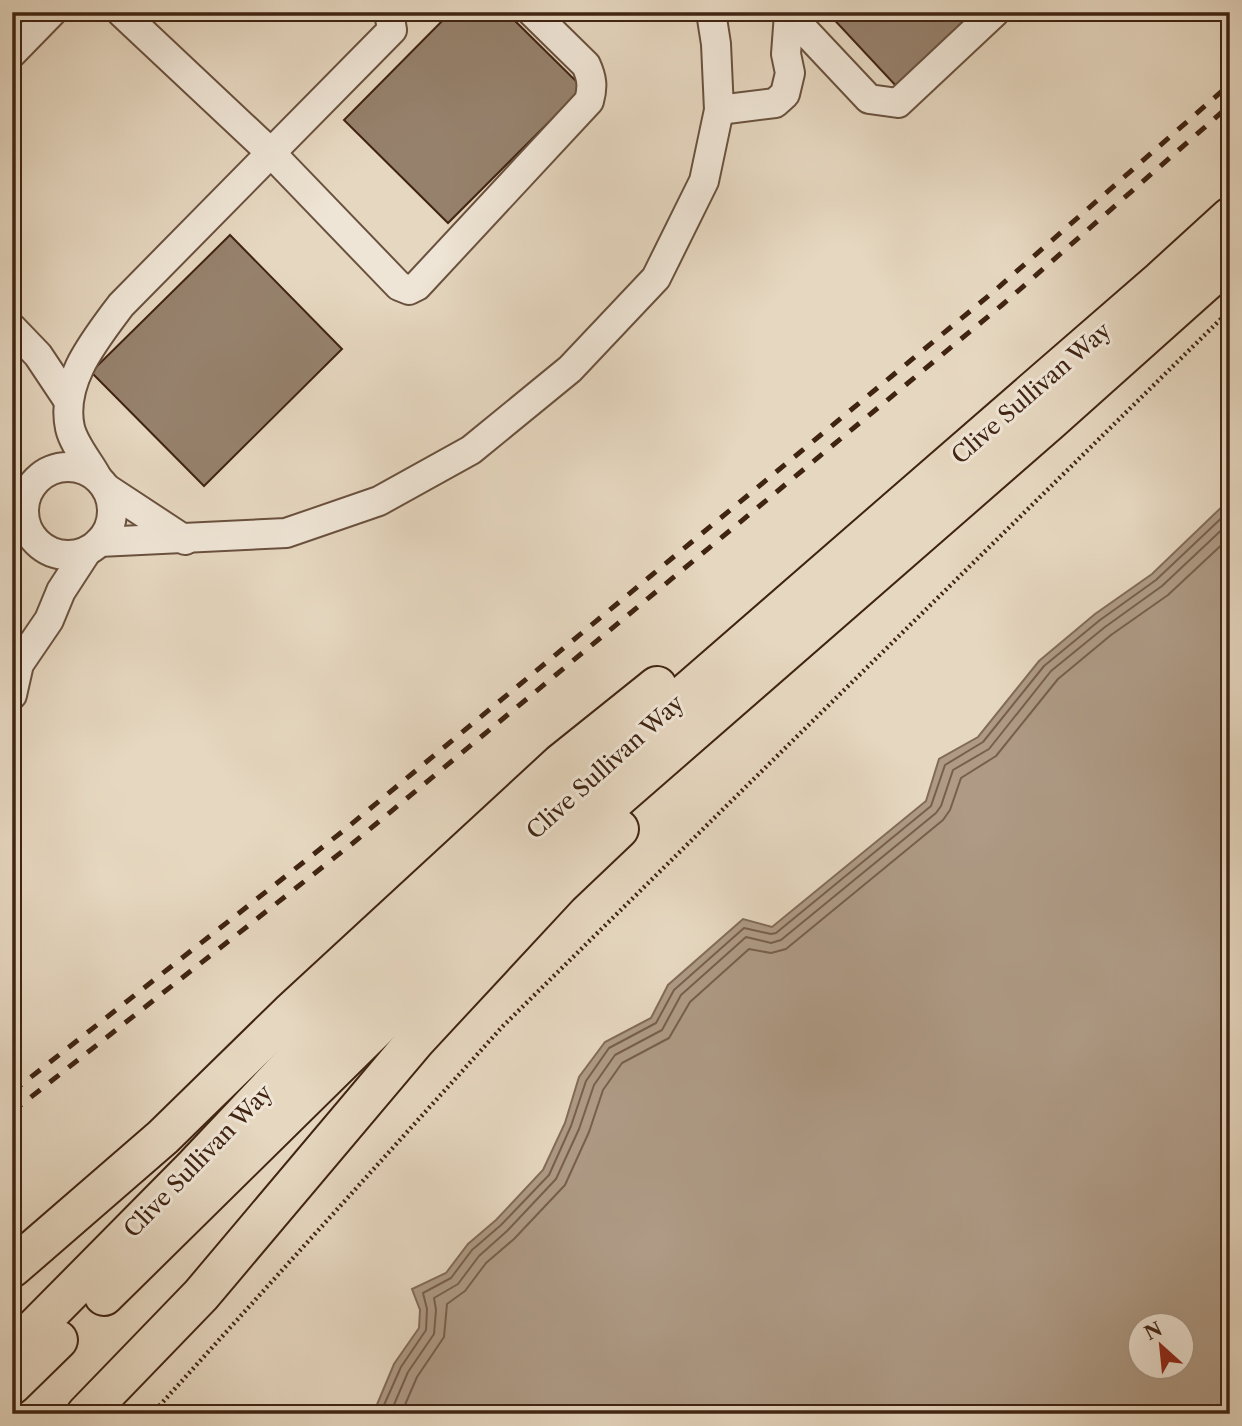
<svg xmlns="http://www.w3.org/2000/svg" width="1242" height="1426" viewBox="0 0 1242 1426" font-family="'Libre Caslon Text',serif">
<rect width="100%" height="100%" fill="#e6d7c0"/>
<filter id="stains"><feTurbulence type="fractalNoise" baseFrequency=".00286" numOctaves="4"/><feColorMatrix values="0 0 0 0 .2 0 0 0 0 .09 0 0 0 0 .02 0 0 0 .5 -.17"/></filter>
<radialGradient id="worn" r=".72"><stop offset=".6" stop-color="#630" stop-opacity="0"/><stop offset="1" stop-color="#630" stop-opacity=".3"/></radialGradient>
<!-- water -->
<path fill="#ae9a85" stroke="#826b57" stroke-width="2" fill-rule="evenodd" d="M1230 499V1414H373L394 1364 419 1328 420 1310 412 1289 446 1273 468 1244 496 1220 543 1170 565 1123 579 1077 605 1042 651 1018 668 985 743 919 772 927 926 801 939 759 978 737 1039 661 1095 614 1152 574ZM1140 1324H1182V1366H1140Z"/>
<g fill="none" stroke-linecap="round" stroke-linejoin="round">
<!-- shore -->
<g stroke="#775f4c" stroke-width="2">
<path d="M380 1414 401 1367 426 1330 427 1309 423 1293 451 1278 472 1250 501 1225 549 1175 571 1126 586 1081 609 1048 656 1023 674 990 744 928 771 934 776 933 931 806 945 765 983 742 1044 666 1100 620 1156 580 1230 510"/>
<path d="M390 1414 408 1372 434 1334 436 1310 434 1298 458 1284 479 1256 507 1231 556 1179 579 1129 594 1085 615 1055 662 1030 681 995 746 937 771 943 781 940 936 813 941 806 953 770 989 749 1051 671 1105 627 1162 586 1230 522"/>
<path d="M401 1414 417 1377 444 1337 447 1304 465 1291 486 1263 514 1239 565 1185 589 1132 603 1090 622 1063 669 1038 690 1002 749 949 771 953 786 949 943 820 950 810 961 778 996 756 1058 679 1111 635 1168 595 1230 537"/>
</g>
</g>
<!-- building -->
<g fill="#96816c" stroke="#402412" stroke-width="2">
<path d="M451 12H506L583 88 448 223 344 120Z"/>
<path d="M827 12H973L898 88Z"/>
<path d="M230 235 342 349 204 486 91 372Z"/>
</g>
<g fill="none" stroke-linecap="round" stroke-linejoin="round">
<!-- minor casing -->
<g stroke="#6a513e" stroke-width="32">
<g id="minor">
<path d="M121 12 271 153 399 286 409 290 417 286 589 101C593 87 592 78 586 65L532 12"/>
<path d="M789 14 869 99 898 103 995 12"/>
<path d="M12 53 52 12"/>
<path d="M719 110 775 103 785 94 790 73 786 54 789 14 791 12"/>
<path d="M12 328 38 355 68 400"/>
<circle cx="68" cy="511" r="44"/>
<path d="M97 477C89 462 74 445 70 428 60 382 95 340 121 305L392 30 389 12"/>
<path d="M106 488 185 540"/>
<path d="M99 542 286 533 379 501 471 450 570 369 656 278 704 181 719 110 716 44 711 12"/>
<path d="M12 695 19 664 49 620 61 591 87 551"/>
</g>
</g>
<!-- highway casing -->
<g stroke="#402412" stroke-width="42">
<g id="highway">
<path d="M12 1268 163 1137 290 1013 561 763 657 686"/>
<path d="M104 1296 551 856 1050 421 1230 260"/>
<path d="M12 1351 195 1166 348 1004 595 772 1161 280 1230 217"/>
<path d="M12 1385 58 1340"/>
<path d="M86 1414 201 1295 416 1040 559 886 619 829"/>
</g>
</g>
<!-- path -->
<path stroke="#402412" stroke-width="4.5" stroke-dasharray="2 3.5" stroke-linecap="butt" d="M152 1414 503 1026 1230 310"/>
<!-- minor -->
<use href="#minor" stroke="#efe5d6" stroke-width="28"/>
<!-- highway -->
<use href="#highway" stroke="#e6d7c0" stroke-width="38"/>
<!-- rail -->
<g stroke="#402412" stroke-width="5" stroke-dasharray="12 12" stroke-linecap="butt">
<path d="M12 1092 343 831 992 293 1230 84"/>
<path d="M12 1112 353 843 1002 305 1230 105"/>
</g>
</g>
<g text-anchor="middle" stroke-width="6" stroke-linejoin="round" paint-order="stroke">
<!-- street labels -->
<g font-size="23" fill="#402412" stroke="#efe5d6">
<text transform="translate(1031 393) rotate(-41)" y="8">Clive Sullivan Way</text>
<text transform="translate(605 767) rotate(-42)" y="8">Clive Sullivan Way</text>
<text transform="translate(198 1161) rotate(-46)" y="8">Clive Sullivan Way</text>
</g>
</g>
<!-- margin -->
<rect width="1242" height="1426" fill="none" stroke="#e6d7c0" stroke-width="42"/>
<rect x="14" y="14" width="1214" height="1398" fill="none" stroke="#402412" stroke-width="3.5"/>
<rect x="21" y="21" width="1200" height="1384" fill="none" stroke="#402412" stroke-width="2"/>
<!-- north arrow -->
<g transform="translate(1161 1346) rotate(333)"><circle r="33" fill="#efe5d6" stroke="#a99888" stroke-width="2"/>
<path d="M0-5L12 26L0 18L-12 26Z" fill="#8f2418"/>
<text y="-10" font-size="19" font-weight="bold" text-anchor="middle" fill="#402412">N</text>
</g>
<rect width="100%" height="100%" filter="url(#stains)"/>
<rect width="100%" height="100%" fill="url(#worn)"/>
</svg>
